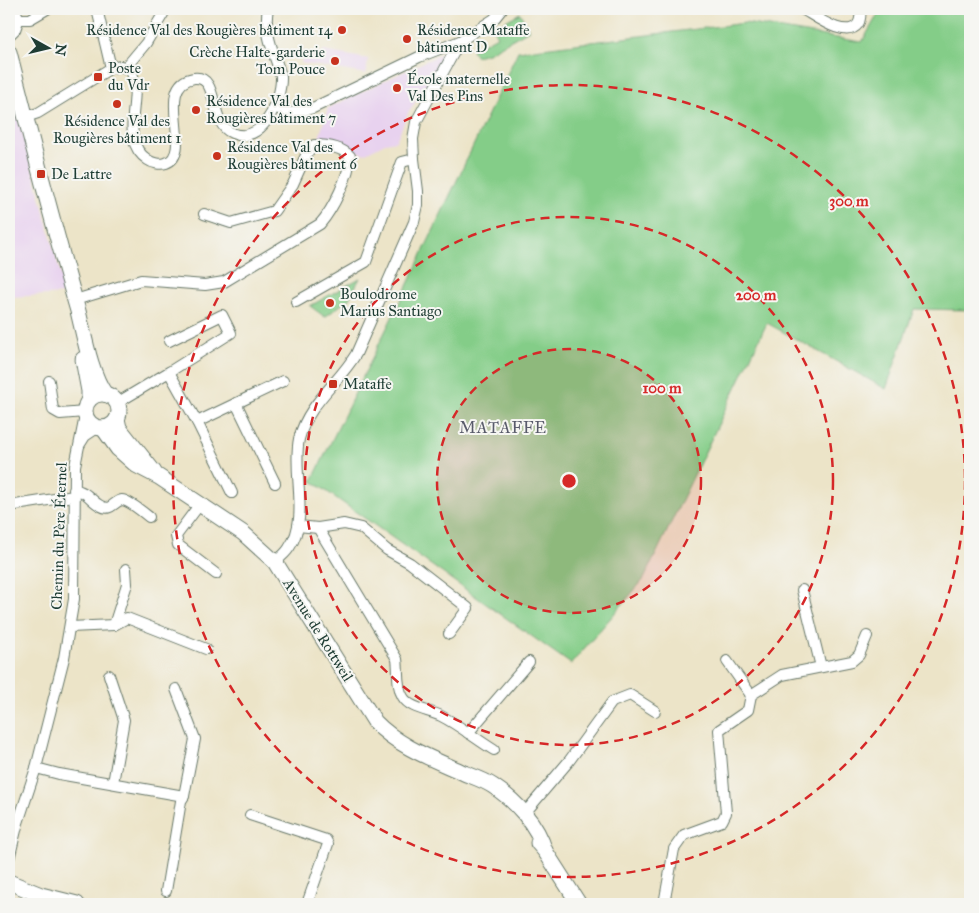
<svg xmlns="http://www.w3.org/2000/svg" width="979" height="913" viewBox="0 0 979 913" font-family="'IM FELL Great Primer',serif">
<rect width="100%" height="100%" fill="#f6f6f2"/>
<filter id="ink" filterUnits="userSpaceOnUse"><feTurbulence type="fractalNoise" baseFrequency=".02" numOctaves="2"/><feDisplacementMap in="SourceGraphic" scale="10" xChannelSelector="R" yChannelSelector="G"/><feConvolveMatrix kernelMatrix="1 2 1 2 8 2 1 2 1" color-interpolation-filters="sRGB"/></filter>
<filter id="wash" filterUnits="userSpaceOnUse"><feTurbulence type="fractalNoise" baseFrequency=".0096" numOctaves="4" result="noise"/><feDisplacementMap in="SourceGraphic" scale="20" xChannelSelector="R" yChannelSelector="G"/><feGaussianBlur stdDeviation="1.12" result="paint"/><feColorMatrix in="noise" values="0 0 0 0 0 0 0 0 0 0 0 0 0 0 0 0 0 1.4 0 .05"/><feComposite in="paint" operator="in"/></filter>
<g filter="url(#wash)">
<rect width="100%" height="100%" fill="#ece4c8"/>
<!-- built -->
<g fill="#e8d2ef">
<path d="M323 51 368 59 366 74 301 63 303 54 323 56Z"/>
<path d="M445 52V58L409 111 396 141 385 143 364 154 319 138 328 108Z"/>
<path d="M9 81 66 294 9 297Z"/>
</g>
<!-- green -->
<g fill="#84cd88" stroke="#52855e">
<path d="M881 9H970V310L914 309 886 389 767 323 644 579 571 664 312 481 399 303 518 51 745 23 862 42Z"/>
<path d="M520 13 529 30 488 53 476 56 472 50 497 36 493 28Z"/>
<path d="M360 278 349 299 325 317 310 306Z"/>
</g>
</g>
<g filter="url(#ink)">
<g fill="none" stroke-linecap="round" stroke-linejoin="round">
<!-- street casing -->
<g stroke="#677768" stroke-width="12">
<g id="street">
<path d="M97 9 111 68"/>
<path d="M802 9C815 16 846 40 858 24 861 19 861 15 860 9"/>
<path d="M16 19H30L47 9"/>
<path d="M126 67 146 43 166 9"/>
<path d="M273 107 291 113 313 108 419 57 460 41 494 19 502 9"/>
<path d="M26 117 38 113 111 68 121 66 131 71C144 96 117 140 148 160 152 163 160 165 166 163 195 153 153 84 194 78 220 75 208 123 232 133 262 146 282 100 281 76 275 55 263 32 268 9"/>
<path d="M75 300 141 280 205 285 224 282 320 224C333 209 350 175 350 156 341 147 326 145 314 145L307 153 293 184 274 211 231 223 204 214"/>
<path d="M296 302 366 262 402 162 414 159"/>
<path d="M169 372 197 422 232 493"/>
<path d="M49 381 53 410 60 414 85 412"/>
<path d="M117 403 169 372 231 333 222 315 169 341"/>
<path d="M236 403 275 483"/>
<path d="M197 422 283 381"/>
<path d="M80 444 85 436 97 428"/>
<path d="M74 490C86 490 91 501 101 506 111 512 114 501 122 500 128 500 144 513 149 517"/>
<path d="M200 504 176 536 178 545 216 574"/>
<path d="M9 506 74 496"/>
<path d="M298 526 318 528"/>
<path d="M275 562C280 558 286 553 289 548 310 519 292 472 299 439 308 403 338 384 356 354L414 222 418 205V191L414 159 413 139 416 122 460 41"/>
<path d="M802 590 821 667"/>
<path d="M114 625 127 584 126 569"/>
<path d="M70 627 114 625 127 618 206 649"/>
<path d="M449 634 468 608 410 563 387 550 361 528 344 524 318 528 397 659C399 671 396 686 403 697 410 709 429 710 441 716 459 725 476 739 494 750"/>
<path d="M727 661 751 695"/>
<path d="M109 675 124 720 113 783"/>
<path d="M751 695 782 675 852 661 859 655 867 636"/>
<path d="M468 733 529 662"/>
<path d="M36 768 59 774 184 796"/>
<path d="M524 814 569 761 612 702 630 695 655 711"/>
<path d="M250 815 326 840 328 844 307 904"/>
<path d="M9 859 17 826 36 768 64 658 74 599 75 466 85 416"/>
<path d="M166 891 181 801 184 796 195 739 176 689"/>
<path d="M664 904 674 849 684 835 722 821 726 813 719 730 748 710 751 695"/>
</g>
</g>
<!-- secondary casing -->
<g stroke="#677768" stroke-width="17">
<g id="secondary">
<path d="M9 32 13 28 16 19 12 9"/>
<path d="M9 52C31 139 53 225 78 311 84 335 91 375 105 394"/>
<path d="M83 359 89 391V400"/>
<circle cx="102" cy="411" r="17"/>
<path d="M117 419 119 428 154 472"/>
<path d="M103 428 118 449 136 465 159 477 243 533 275 562 375 722C399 747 433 759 464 773 474 777 484 780 493 786 516 801 537 824 545 851"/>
<path d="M538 843 545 851 579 904"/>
<path d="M9 882 41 895 77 904"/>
</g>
</g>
<!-- street -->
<use href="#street" stroke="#fff" stroke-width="10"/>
<!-- secondary -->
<use href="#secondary" stroke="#fff" stroke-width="15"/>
</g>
</g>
<!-- distance rings -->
<circle cx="569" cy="481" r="132" fill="#d62828" fill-opacity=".12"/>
<g fill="none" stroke="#d62828" stroke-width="2.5" stroke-dasharray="9 6">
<circle cx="569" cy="481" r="132"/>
<circle cx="569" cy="481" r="264"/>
<circle cx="569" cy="481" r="396"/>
</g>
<!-- markers -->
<g fill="#c8321e" stroke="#f6f6f2" stroke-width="2">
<circle cx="342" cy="30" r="5"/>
<circle cx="407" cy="39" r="5"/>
<circle cx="335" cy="61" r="5"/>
<rect x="93" y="72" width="10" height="10" rx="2.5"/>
<circle cx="397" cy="88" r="5"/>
<circle cx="117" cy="104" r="5"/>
<circle cx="196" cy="110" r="5"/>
<circle cx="217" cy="156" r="5"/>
<rect x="36" y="169" width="10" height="10" rx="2.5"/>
<circle cx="330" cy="303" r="5"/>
<rect x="328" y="379" width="10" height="10" rx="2.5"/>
</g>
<g text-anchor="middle" stroke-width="4" stroke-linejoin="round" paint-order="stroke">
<!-- poi labels -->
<g font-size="15" fill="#1f3d34" stroke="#f6f6f2" text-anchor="start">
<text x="332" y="35" text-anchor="end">Résidence Val des Rougières bâtiment 14</text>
<text x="417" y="35">Résidence Mataffe<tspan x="417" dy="17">bâtiment D</tspan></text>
<text x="325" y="57" text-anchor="end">Crèche Halte-garderie<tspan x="325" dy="17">Tom Pouce</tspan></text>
<text x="108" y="73">Poste<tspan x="108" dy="17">du Vdr</tspan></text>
<text x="407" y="84">École maternelle<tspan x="407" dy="17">Val Des Pins</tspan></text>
<text x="206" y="106">Résidence Val des<tspan x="206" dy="17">Rougières bâtiment 7</tspan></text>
<text x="117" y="126" text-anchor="middle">Résidence Val des<tspan x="117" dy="17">Rougières bâtiment 1</tspan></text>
<text x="227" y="152">Résidence Val des<tspan x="227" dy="17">Rougières bâtiment 6</tspan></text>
<text x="51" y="179">De Lattre</text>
<text x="340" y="299">Boulodrome<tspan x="340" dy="17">Marius Santiago</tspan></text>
<text x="343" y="389">Mataffe</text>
</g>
<!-- street labels -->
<g font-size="15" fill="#1f3d34" stroke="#f6f6f2">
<text transform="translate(59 536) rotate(-88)" y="5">Chemin du Père Éternel</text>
<text transform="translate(318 630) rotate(58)" y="5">Avenue de Rottweil</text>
</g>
<!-- neighbourhood labels -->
<g font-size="16" letter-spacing="1" fill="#595b6b" stroke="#f6f6f2">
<text x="503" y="433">MATAFFE</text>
</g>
</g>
<circle cx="569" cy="481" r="8" fill="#d62828" stroke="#f6f6f2" stroke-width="2.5"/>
<g font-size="15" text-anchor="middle" font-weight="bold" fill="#d62828" stroke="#f6f6f2" stroke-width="4" stroke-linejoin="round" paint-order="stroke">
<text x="849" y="206">300 m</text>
<text x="756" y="300">200 m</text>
<text x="662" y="393">100 m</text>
</g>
<!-- margin -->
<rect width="979" height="913" fill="none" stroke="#f6f6f2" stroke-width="30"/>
<!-- north arrow -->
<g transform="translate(48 48) rotate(98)" stroke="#f6f6f2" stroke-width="4" paint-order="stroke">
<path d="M0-4L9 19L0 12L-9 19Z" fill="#1f3d34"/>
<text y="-8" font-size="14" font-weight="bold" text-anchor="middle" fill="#1f3d34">N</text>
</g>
</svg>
